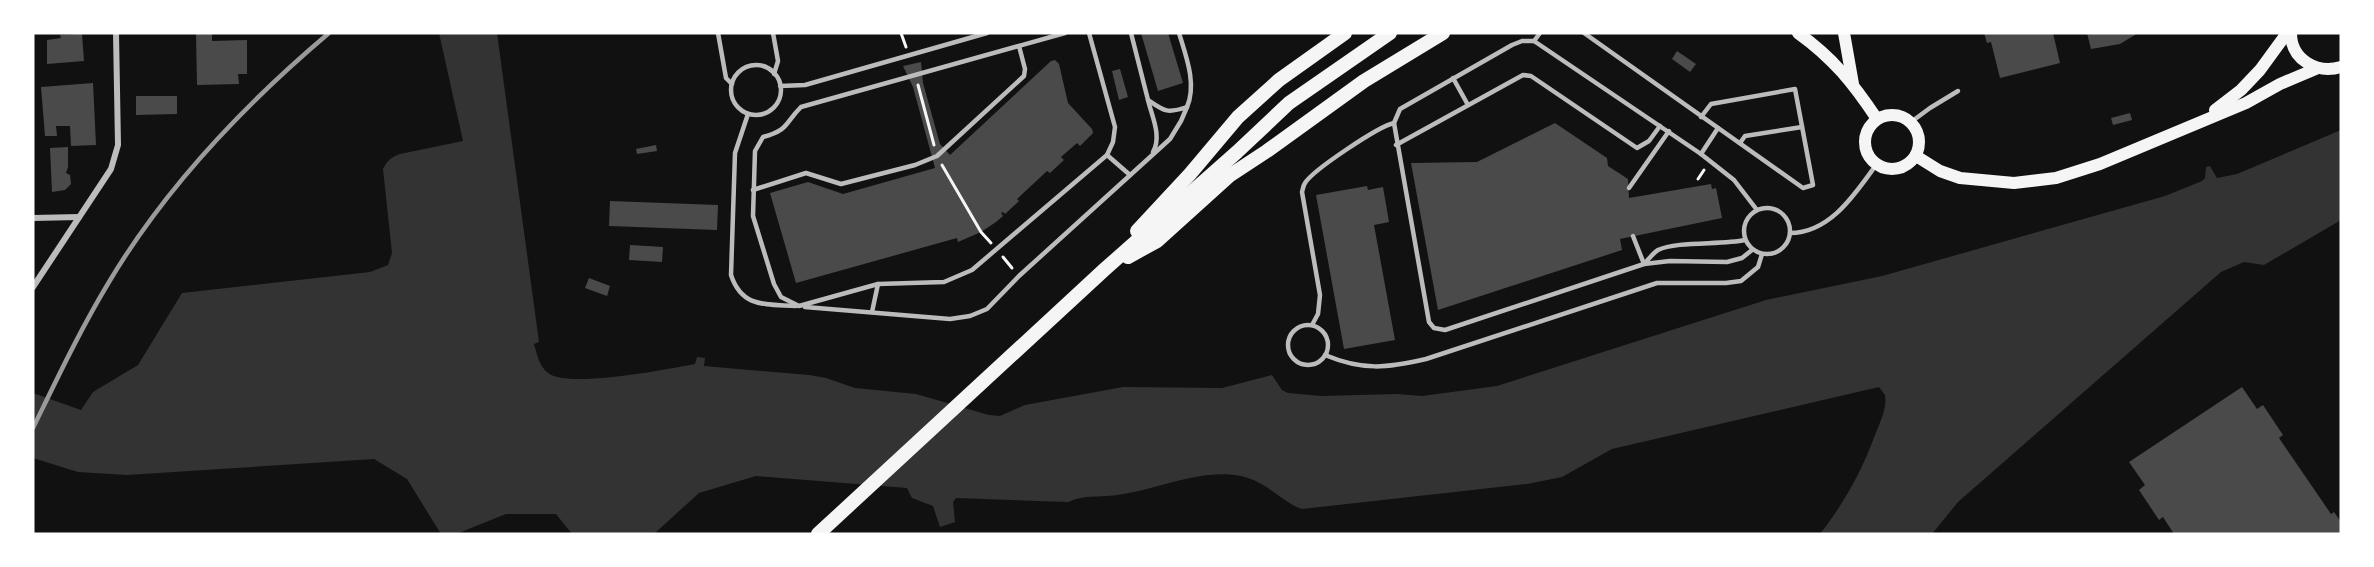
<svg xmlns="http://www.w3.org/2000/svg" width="2374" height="567" viewBox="0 0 2374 567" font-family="'PT Sans',sans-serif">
<rect width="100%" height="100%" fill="#111"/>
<!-- water -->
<path fill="#333" d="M439 33H497L539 342 534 344C537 354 539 366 548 373 567 389 668 369 695 364L697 357 705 358 704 366 809 375 826 378 855 388 916 394 989 415 1000 416 1025 405 1123 387 1222 388 1272 375 1282 390 1288 393 1321 396 1396 394 1422 396 1497 386 1766 300 1882 276 2165 196 2202 181 2205 178 2206 167 2210 166 2217 178 2237 174 2341 130V220L2264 265 2244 262 2221 272 1958 502 1932 534H1820C1844 503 1861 473 1875 435 1880 422 1887 409 1885 395L1879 387 1612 449 1562 477 1527 484 1302 509C1280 501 1268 482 1241 476 1199 468 1158 490 1117 495 1098 498 1086 494 1068 502L956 498 953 502 955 522 940 527 933 506 912 498 907 488 756 476 699 493 654 534H572L556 514H506L456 534H441L407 479 374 459 127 475 78 472 33 458V393L81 410 93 392 138 365 182 293 370 272 388 265 392 253 383 169C387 161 391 157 400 154L463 141Z"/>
<!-- building -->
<g fill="#4a4a4a">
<path d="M1141 33H1168L1183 83 1158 91Z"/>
<path d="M1984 33H2053L2060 63 2000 78 1991 42 1987 43Z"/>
<path d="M2087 33H2138L2120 44 2091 49Z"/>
<path d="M82 34 84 61 47 64V40L61 38 60 35Z"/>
<path d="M196 34H212V41L247 40V74H238L239 84 197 85Z"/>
<path d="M1677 51 1696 64 1690 72 1672 59Z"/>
<path d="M1055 60 1059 64 1068 103 1092 129 1093 133 1080 146 1077 143 1061 157 1064 160 1050 173 1047 171 1017 199 1019 201 1005 214 1003 212 1001 213 1003 216 996 222 981 232 958 242 957 238 796 283 770 193 808 182 843 194 935 168 913 87 903 66 921 62 923 83 940 144 950 155 1051 61Z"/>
<path d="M1120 69 1128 97 1119 100 1112 71Z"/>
<path d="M93 83 96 145 71 146 70 126H56L57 136H45L41 87Z"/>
<path d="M136 96H177V114L136 115Z"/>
<path d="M2130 113 2132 120 2113 125 2111 118Z"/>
<path d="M1555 123 1607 158 1608 166 1628 179 1629 198 1711 184 1712 189 1716 188 1722 218 1620 239 1622 250 1438 310 1411 163 1477 162Z"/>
<path d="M656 145 657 151 637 154 636 149Z"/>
<path d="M68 147V167L66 173 70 175 71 184 65 190 52 192 50 148Z"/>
<path d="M1367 186 1368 190 1383 187 1389 222 1374 225 1395 340 1344 349 1316 195Z"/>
<path d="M610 201 718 205 717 230 609 226Z"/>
<path d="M630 245 663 247 662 262 629 260Z"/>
<path d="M589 278 610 286 607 296 585 288Z"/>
<path d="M2242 387 2257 409 2263 405 2283 435 2279 438 2331 514 2334 512 2341 522V534H2174L2163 517 2159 520 2139 490 2145 485 2129 462Z"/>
</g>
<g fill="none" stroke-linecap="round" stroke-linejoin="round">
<!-- path -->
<g stroke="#f5f5f5" stroke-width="3">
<path d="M901 33 906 47"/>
<path d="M918 85 934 145"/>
<path d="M942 165 981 232 991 243"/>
<path d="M1698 179 1704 170"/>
<path d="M1003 257 1012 268"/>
</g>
<!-- service -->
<g stroke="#bcbcbc" stroke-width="4.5">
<path d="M718 33 726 78 732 84"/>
<path d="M773 33 778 61 774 74"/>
<path d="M1065 33 801 107C784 124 789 130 763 137L755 151 753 216 774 284 781 297 799 306 878 284 944 282 972 270 1107 155 1113 142 1115 127 1089 33"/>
<path d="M1131 33 1148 100C1164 111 1167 114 1187 107 1197 84 1186 56 1179 33"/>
<path d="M1584 33 1803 188 1813 185 1795 89 1711 104 1701 117"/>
<path d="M1534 41 1540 33"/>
<circle cx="756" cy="90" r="25"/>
<path d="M1453 78 1468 105"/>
<path d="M780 86 805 85 987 33"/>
<path d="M1148 100C1152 117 1162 136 1153 152"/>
<path d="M748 114 735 153 731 275C742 308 765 304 796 306"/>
<path d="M1911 122 1930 108 1958 91"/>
<path d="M1740 143 1745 136 1802 127"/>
<path d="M1396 145 1523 75 1531 76 1637 148 1649 141 1660 126"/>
<path d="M1701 154 1718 128"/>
<path d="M1107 155 1130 175"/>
<path d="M1629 188 1669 131"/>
<path d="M753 190 806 173 841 184 915 165 937 156 1024 76 1025 69 1019 46"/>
<circle cx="1767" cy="231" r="23"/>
<path d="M1790 233C1830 233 1855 194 1876 165"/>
<path d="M1633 236 1644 264C1648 260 1653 253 1658 250 1676 241 1722 245 1745 240"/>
<path d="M1752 250 1742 258 1727 262 1670 261 1644 264 1445 330 1434 328 1429 322 1394 123 1400 109 1512 45 1522 41H1534L1701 154 1734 180 1757 210"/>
<path d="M805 307 950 319 970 316 987 309 1019 276 1170 139 1181 121 1187 107"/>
<path d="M872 312 878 284"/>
<path d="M1312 325 1318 314 1320 295 1302 192C1303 189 1303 186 1305 183 1313 170 1379 126 1394 123"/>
<circle cx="1308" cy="345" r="20"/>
<path d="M1325 355C1363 371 1387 368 1426 359L1657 283H1726L1741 281 1758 267 1762 254"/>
</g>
<!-- minor -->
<g stroke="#bcbcbc" stroke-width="6">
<path d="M33 218 79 217"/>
<path d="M33 287 111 169 118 145 116 33"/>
</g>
<!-- secondary -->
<g stroke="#f5f5f5" stroke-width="12">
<path d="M1798 33C1833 58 1853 83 1877 119"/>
<path d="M1844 33 1853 84"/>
<path d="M2291 33C2291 60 2317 74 2341 67"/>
<path d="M2215 110 2241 90 2260 70 2287 33"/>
<circle cx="1892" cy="142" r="27"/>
<path d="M1916 156 1940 171 1960 178 2014 183 2056 178 2100 164 2246 103 2280 84 2318 68"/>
</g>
<!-- primary -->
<g stroke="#f5f5f5" stroke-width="14">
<path d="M1137 231 1190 174 1238 117 1279 80 1345 33"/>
<path d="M1128 257 1157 241 1229 176 1267 151 1364 81 1443 33"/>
<path d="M818 534 1105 269 1237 152 1289 103 1390 33"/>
</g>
<!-- rail -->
<path stroke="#9a9a9a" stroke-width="4.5" d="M33 428C57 379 80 330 109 282 165 188 245 104 329 33"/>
</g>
<!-- border -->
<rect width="2374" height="567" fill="none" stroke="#ffffff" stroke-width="69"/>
</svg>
